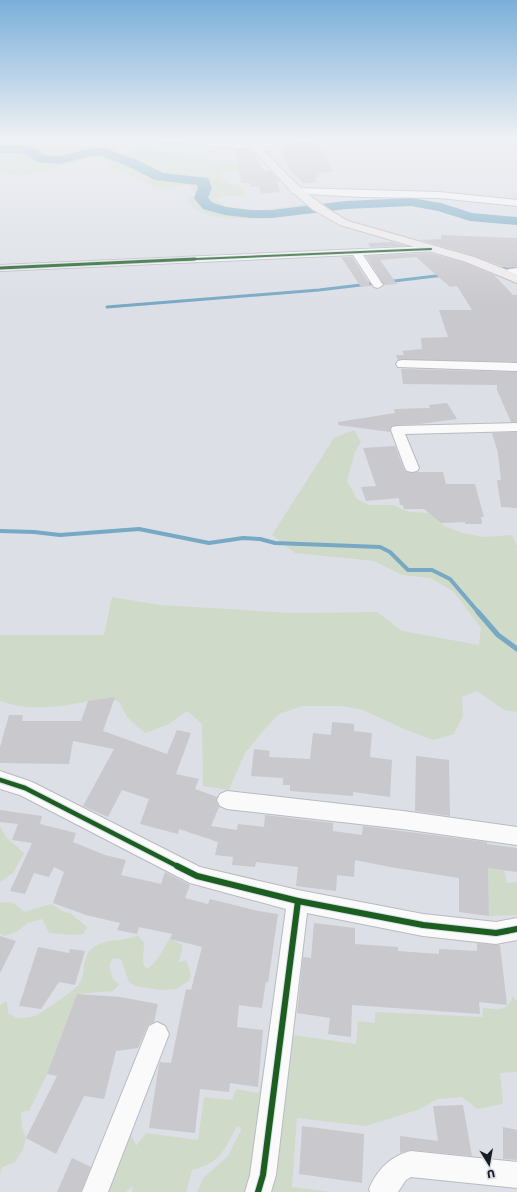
<svg xmlns="http://www.w3.org/2000/svg" width="517" height="1192" viewBox="0 0 517 1192" font-family="Poppins,sans-serif">
<rect width="100%" height="100%" fill="#dcdfe6"/>
<!-- green -->
<g fill="#cfdbc8">
<path d="M116 139H128L115 154 126 155 127 151 152 149 161 152 207 155 206 160 209 161 237 162 241 167C235 173 230 172 222 171L220 176 229 184C239 184 241 185 246 193L244 196H223L214 199 233 210 255 211 307 204 320 213 259 219 222 218 204 214 193 208 187 200 195 195 189 185 170 189 154 188 149 183 113 169 100 156 96 155 80 161 35 173 19 175 0 172V161L8 157H0V148L2 145H59L74 148 81 146 111 144Z"/>
<path d="M354 430 361 442 355 452 347 481 357 499 369 505H393L410 512 429 513 444 526 462 533 484 537 512 535 517 546V712L504 710 477 691 462 697 463 716 454 734 434 740 406 730 363 710 342 706H303L279 714 262 732 245 753 229 790 203 786 202 724 187 711 167 725 145 733C139 728 133 723 128 718 119 706 125 701 107 698 72 704 34 714 0 701V635H104L112 597 160 605 291 613 377 612 402 631 479 645 481 628 454 592 431 578 402 575 374 561 295 553 272 535 334 438Z"/>
<path d="M0 826 6 837 24 853 13 873 0 882Z"/>
<path d="M488 868 504 870 507 883 517 882V915L489 916Z"/>
<path d="M9 902 15 904 24 912 51 904 64 912 70 913 87 927 83 934 76 935 49 933 42 919 28 923 16 932 4 936 0 933V903Z"/>
<path d="M138 935 144 943 143 964 147 969C159 961 162 950 170 938L182 945V952L178 963 186 960 191 974 189 981 176 989 160 990 135 986 129 982 121 959 113 958 109 966 113 979 119 985 113 991 77 994 47 1074 29 1111 21 1112 22 1128 26 1138 23 1149 15 1162 2 1167 0 1174V1005L7 1001 8 1013C11 1014 14 1017 16 1018 20 1019 33 1017 37 1015 43 1012 76 989 79 984 87 972 80 956 95 946 108 938 125 942 138 935Z"/>
<path d="M513 996 515 1000H517V1072L500 1073 503 1104 477 1109 462 1097 438 1099 420 1109 366 1126 297 1118 292 1187 333 1192H197L203 1178 228 1156 241 1130 240 1127 237 1126C224 1150 221 1163 192 1170L186 1192H132L133 1185 126 1192H106L129 1130 136 1146 146 1133 198 1140 204 1097 232 1100 236 1089 259 1093 269 1035 285 1034 356 1044 358 1021 375 1023V1012L482 1017 483 1008C499 1009 506 1013 513 996Z"/>
</g>
<g fill="none" stroke-linecap="round" stroke-linejoin="round">
<!-- stream-far2 -->
<g stroke="#77a8c4" stroke-width="3">
<path d="M499 269 517 267"/>
<path d="M107 307 319 290 444 275"/>
</g>
<!-- stream-far1 -->
<path stroke="#77a8c4" stroke-width="4" d="M0 531 34 532 60 535 139 529 209 543 243 538 260 539 275 543 380 547 390 552 408 570H432L450 579 479 613"/>
<!-- stream -->
<path stroke="#77a8c4" stroke-width="5" d="M478 612 498 635 517 649"/>
<!-- river -->
<path fill="#77a8c4" fill-rule="evenodd" d="M0 145H18L36 149 45 155 60 156 91 148H104L137 160 163 173 208 178 212 188 208 198 213 203 226 207 251 210H272L346 201 411 198 441 203 472 213 517 217V225L470 221 438 211 411 206 346 209 272 218H251L225 215 203 209 194 198 198 188 197 185 155 180 127 166 102 156H91L60 164 37 162 27 155 18 153H0Z"/>
</g>
<!-- building -->
<g fill="#c9c8cd">
<path d="M315 143 328 159H326L333 172 316 173 318 177 314 178 317 182 303 183 289 169 280 146Z"/>
<path d="M235 149H251L264 171H271L279 180V182H277L280 192 261 194 259 187H251L250 183H241Z"/>
<path d="M441 235 517 238V267L507 268 474 256 421 240 441 239Z"/>
<path d="M392 242 405 246 370 247 368 243Z"/>
<path d="M429 253 466 263 494 275 513 295H517V362L398 360 396 355H404L402 351 422 349 421 338 448 337 439 310H472L457 286 450 287 416 257 380 260 397 284 384 285 366 256Z"/>
<path d="M341 257H352L371 286 361 287Z"/>
<path d="M401 369 517 372V422H511L497 390V385L403 384Z"/>
<path d="M447 403 457 419 420 424 397 425 391 427 390 432 338 425V422L395 413 394 409 430 408 429 405Z"/>
<path d="M517 432V508L501 507 497 480H501L498 453 492 433Z"/>
<path d="M395 446 404 469 407 472H443L446 484H475L484 517H481L482 524H465V522L441 523 424 509H404L403 505H400L399 498 366 501 361 487 376 486 363 448Z"/>
<path d="M115 697 103 731 167 754 177 730 191 733 176 774 199 779 195 789 217 797 216 801 219 807 211 826 237 830 238 824 264 827 265 815 333 823V831L362 835 363 826 487 842V844L517 848V872L488 868 489 916 459 912V878L390 867 355 860 354 877 337 875 336 891 296 886 298 867 256 862 255 867 232 865 233 857 215 855 218 842 179 829 178 834 140 824 149 799 122 790 108 817 83 806 114 749 73 741 69 764 0 763V747L9 715H23L22 721H81L88 701Z"/>
<path d="M332 722 354 724V731L372 733 370 757 392 760 390 797 353 792V796L290 791V785H283V778L251 776 254 749 270 751 269 757 310 759 313 733 331 735Z"/>
<path d="M416 756 449 760 450 816 415 811Z"/>
<path d="M0 810 42 816 40 824 76 833 73 842 105 855 126 860 121 875 161 884 165 872 190 885 185 898 208 904 210 899 258 911 278 914 268 983 266 981 262 1008 239 1005 237 1027 263 1030 258 1087 230 1083 229 1092 200 1089 195 1133 149 1128 159 1065 160 1062 171 1063 186 989 191 990 202 947 170 939 172 934 139 927 137 934 117 930 120 923 86 915 53 903 64 872 54 867 49 877 34 873 25 894 10 891 32 843 12 840 18 824 0 822Z"/>
<path d="M314 923 355 928V944L398 947V951L439 954V949L477 951V943L500 945 507 1005 479 1002 480 1014 352 1005 351 1037 328 1034 330 1018 297 1013 303 957 311 958Z"/>
<path d="M0 936 16 941 0 973Z"/>
<path d="M38 947 69 953 70 949 85 951 75 985 59 982 41 1009 19 1006Z"/>
<path d="M77 994 120 997 158 1004 154 1022 148 1025 138 1048 116 1051 104 1099 84 1096 56 1154 26 1138 57 1076 47 1074Z"/>
<path d="M463 1105 472 1156 411 1150 400 1153V1136L438 1141 433 1106Z"/>
<path d="M302 1126 364 1134 362 1183 299 1174Z"/>
<path d="M503 1127 517 1130V1160L503 1159Z"/>
<path d="M72 1158 91 1167 81 1192H57Z"/>
</g>
<g fill="none" stroke-linecap="round" stroke-linejoin="round">
<!-- minor casing -->
<g stroke="#b8bbc0" stroke-width="2">
<g id="minor">
<path d="M148 139H187L240 144 292 139 318 140 314 142 240 148 152 141Z"/>
<path d="M295 188 439 192 517 200V206L439 198 361 197 292 193 291 191 292 189Z"/>
<path d="M431 246 434 247 436 249 434 251 363 255 383 285 378 288 374 287 353 255 0 271V265Z"/>
<path d="M517 268V274L504 276 499 273 500 271Z"/>
<path d="M402 360 517 363V371L398 367 396 364 398 361Z"/>
<path d="M517 423V431L405 434 419 468 417 471 412 472 407 471 405 468 391 430 392 427 397 426Z"/>
<path d="M0 771 32 782 200 867 298 890 423 914 496 922 517 918V940L496 944 423 936 307 913 276 1175 271 1192H245L250 1175 286 909 190 883 20 795 0 789Z"/>
<path d="M227 791 403 811 517 827V845L403 829 227 809 220 806 217 800 220 794Z"/>
<path d="M157 1022 165 1026 169 1034 108 1192H82L149 1026Z"/>
<path d="M411 1151 517 1162V1188L411 1177 406 1180 398 1192H370L369 1189C377 1170 390 1156 411 1151Z"/>
</g>
</g>
<!-- major casing -->
<g stroke="#bcbec1" stroke-width="2">
<path id="major" d="M244 139H255C282 172 310 200 348 221L474 257 517 274V283L466 262 340 225 312 209 289 189Z"/>
</g>
<!-- minor -->
<use href="#minor" fill="#fafafb" fill-rule="evenodd"/>
<!-- major -->
<use href="#major" fill="#f0ebed" fill-rule="evenodd"/>
<!-- cycleway-far3 casing -->
<g stroke="#d9dee9" stroke-width="3.5">
<path id="cycleway-far3" d="M172 260 431 249"/>
</g>
<!-- cycleway-far2 casing -->
<g stroke="#d9dee9" stroke-width="5">
<path id="cycleway-far2" d="M0 268 195 259"/>
</g>
<!-- cycleway-far1 casing -->
<g stroke="#d9dee9" stroke-width="7">
<path id="cycleway-far1" d="M0 780 25 788 179 867"/>
</g>
<!-- cycleway casing -->
<g stroke="#d9dee9" stroke-width="8">
<g id="cycleway">
<path d="M177 866 197 876 298 901 423 925 496 933 517 929"/>
<path d="M258 1192 263 1175 298 901"/>
</g>
</g>
<!-- cycleway-far3 -->
<use href="#cycleway-far3" stroke="#1b5e20" stroke-width="2"/>
<!-- cycleway-far2 -->
<use href="#cycleway-far2" stroke="#1b5e20" stroke-width="3"/>
<!-- cycleway-far1 -->
<use href="#cycleway-far1" stroke="#1b5e20" stroke-width="4.5"/>
<!-- cycleway -->
<use href="#cycleway" stroke="#1b5e20" stroke-width="6"/>
</g>
<!-- sky -->
<linearGradient id="sky" x2="0" y2="1"><stop stop-color="#7bafda"/><stop offset="0.45" stop-color="#eff1f4"/><stop offset="1" stop-color="#eff1f4" stop-opacity="0"/></linearGradient>
<rect width="517" height="306" fill="url(#sky)"/>
<!-- north arrow -->
<g transform="translate(489 1164) rotate(169)" stroke="#d9dee9" stroke-width="3" paint-order="stroke">
<path d="M0-3L7 15L0 10L-7 15Z" fill="#191b1e"/>
<text y="-6" font-size="11" font-weight="bold" text-anchor="middle" fill="#191b1e">U</text>
</g>
</svg>
